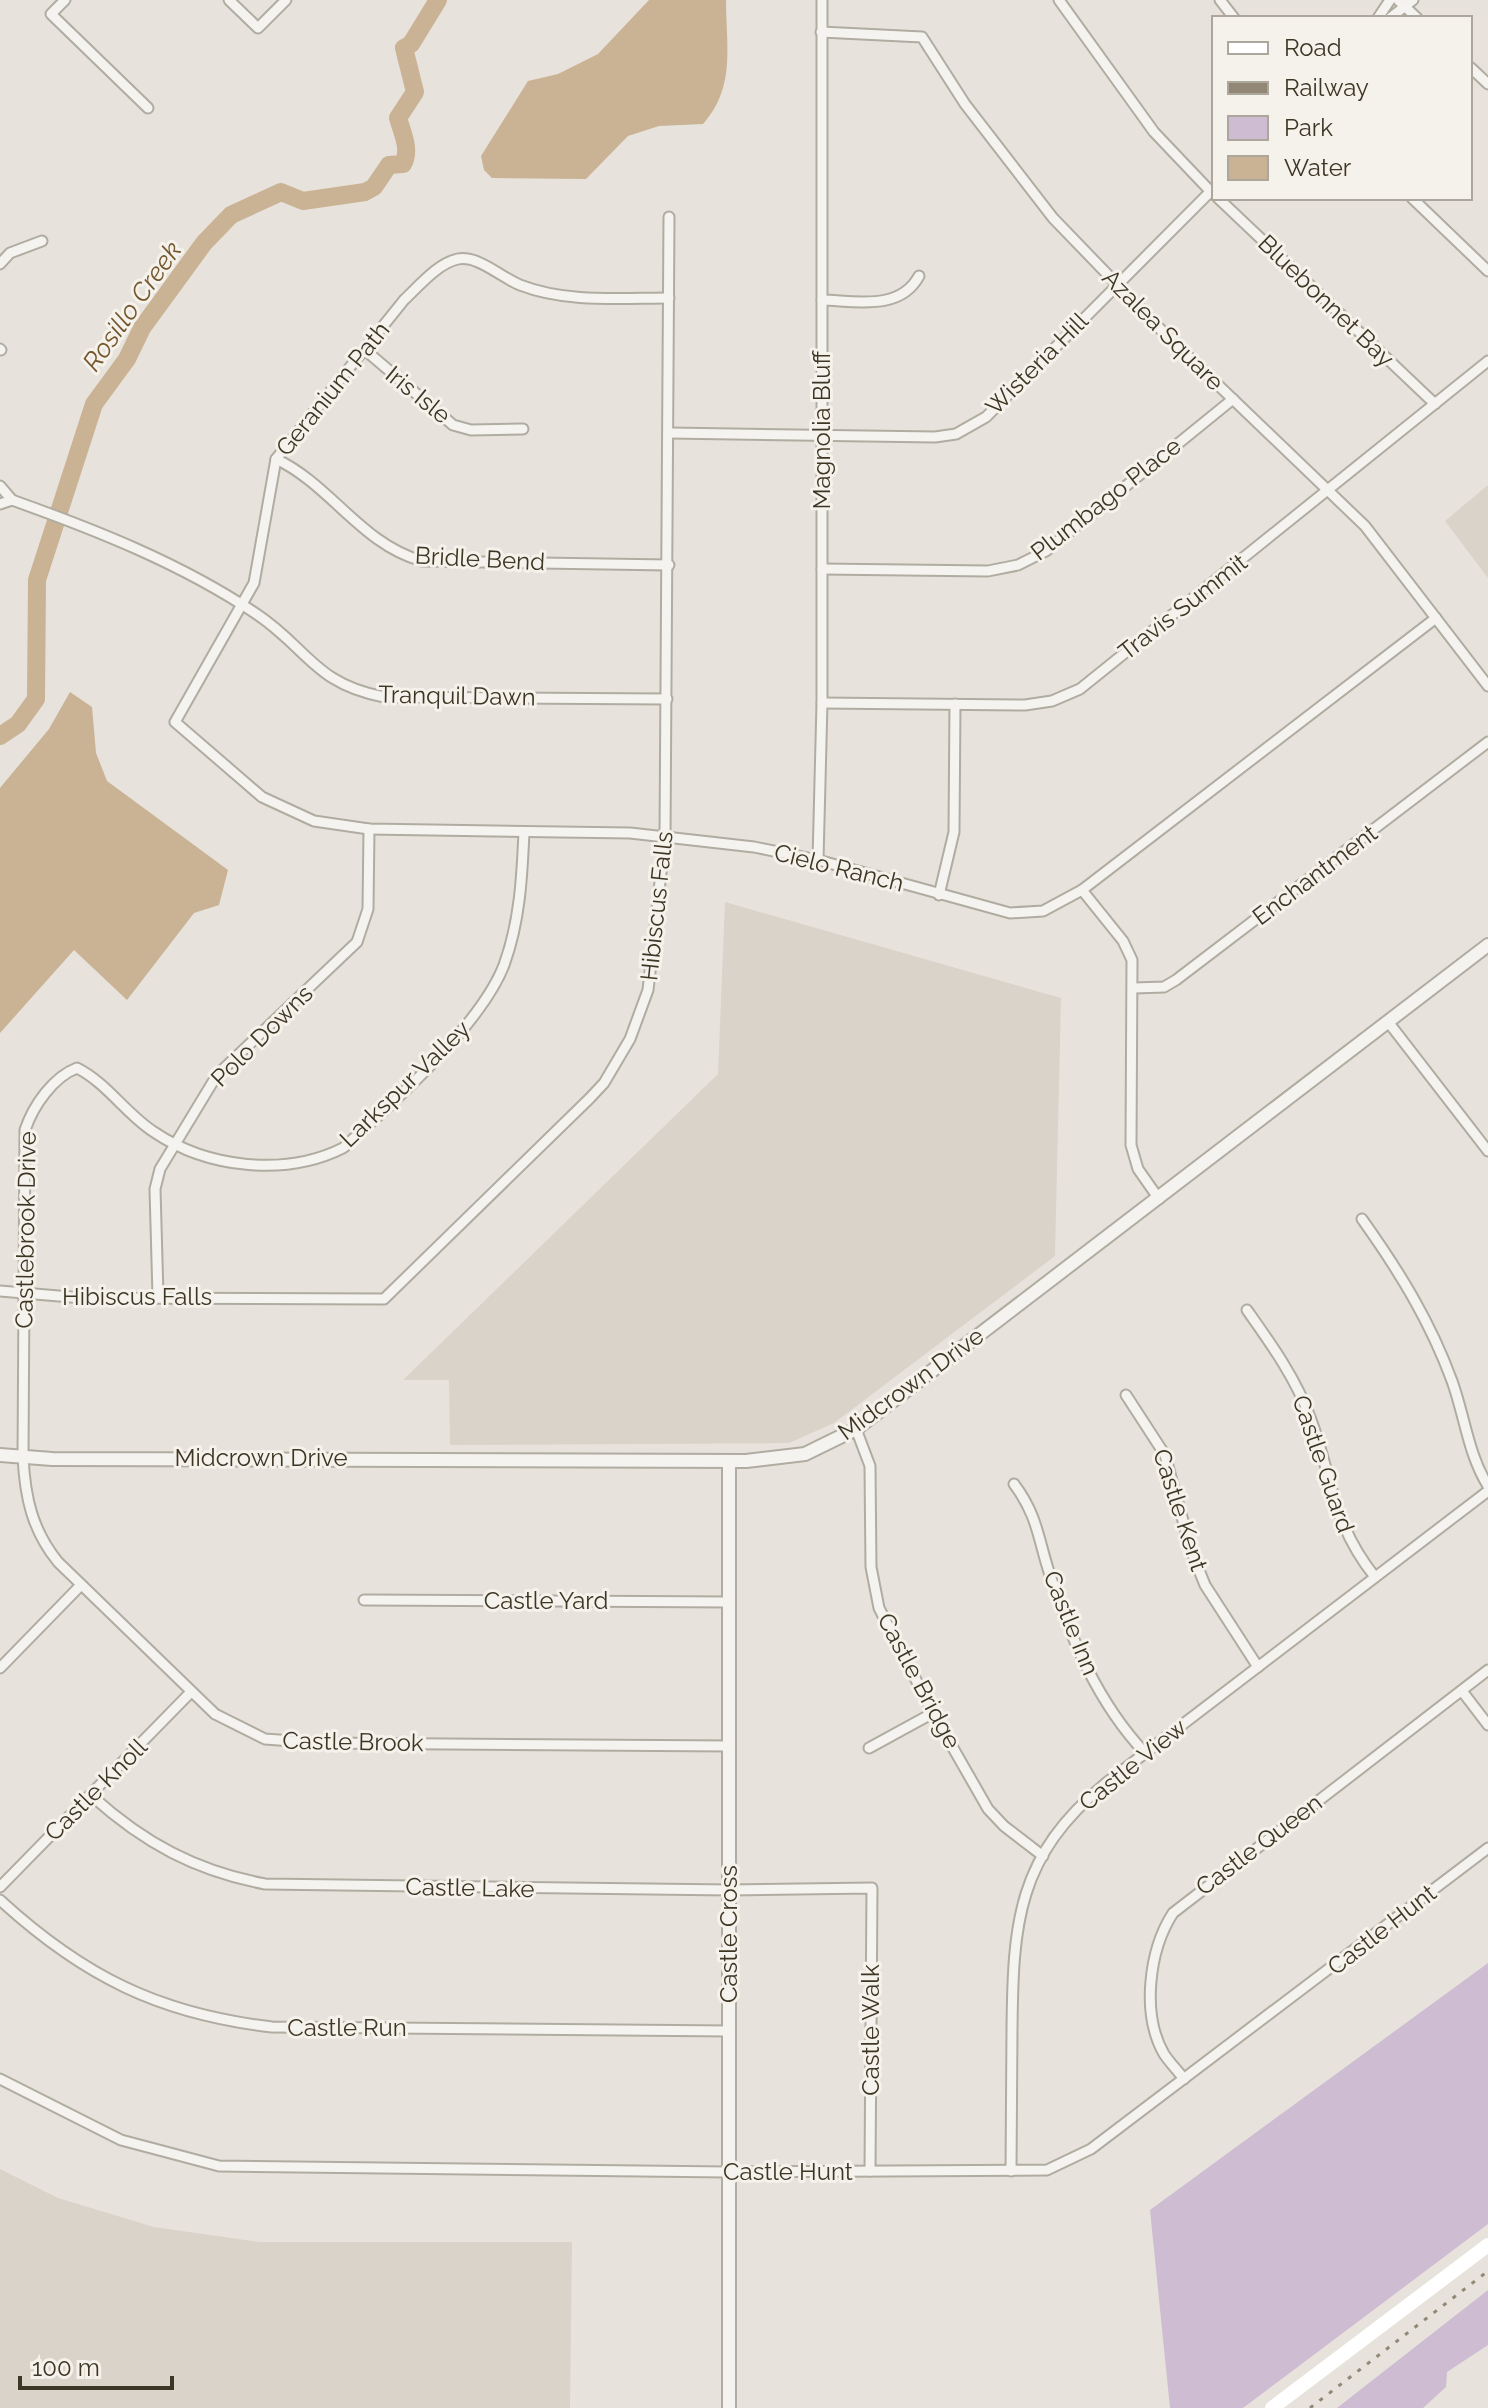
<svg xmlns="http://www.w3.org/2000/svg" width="1488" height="2408" viewBox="0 0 1488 2408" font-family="Raleway,sans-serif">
<rect width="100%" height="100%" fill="#e7e3dc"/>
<!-- built -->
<g fill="#d9d3ca">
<path d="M1488 485V578L1445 521Z"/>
<path d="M725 902 1061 998 1055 1256 834 1423 789 1443 450 1445 449 1380H403L718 1074Z"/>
<path d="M0 2169 58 2198 154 2227 260 2242H572L570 2408H0Z"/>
</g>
<!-- green -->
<g fill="#cdbcd2">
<path d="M1488 1963V2224L1243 2408H1170L1150 2210Z"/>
<path d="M1488 2290V2345L1447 2372 1446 2387 1423 2408H1337Z"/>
</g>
<!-- water -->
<g fill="#cab294">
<path d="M649 0H726C726 46 736 87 703 124L659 126 628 136 586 179 492 178 484 170 481 156 528 81 558 74 598 54Z"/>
<path d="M70 692 92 707 96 753 107 781 228 870 219 905 194 913 127 1000 74 950 0 1033V788L49 729Z"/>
</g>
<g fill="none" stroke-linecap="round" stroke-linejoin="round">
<!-- river -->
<path stroke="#cab294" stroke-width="18" d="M0 736 18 724 36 699 37 580 94 404 127 359 142 328 204 243 231 215 281 192 303 201 365 192 374 187 389 165 403 164C411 150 402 132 398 118L415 92 404 48 411 44 438 0"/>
<!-- minor casing -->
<g stroke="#b1aca1" stroke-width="13">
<g id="minor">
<path d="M65 0 51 14 148 108"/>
<path d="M229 0 258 28 286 0"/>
<path d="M1059 0 1154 132 1213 194"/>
<path d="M1220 0 1234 18"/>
<path d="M1398 0 1417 18"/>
<path d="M1378 18 1390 0"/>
<path d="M1390 18 1413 0"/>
<path d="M821 32 922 37 965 104 1053 218 1165 334 1365 526 1488 686"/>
<path d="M1470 67 1488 84"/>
<path d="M1218 198 1435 404"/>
<path d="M1412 198 1488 271"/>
<path d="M0 264 10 253 42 241"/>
<path d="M669 298C620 298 566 303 520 285 502 278 478 255 458 259 438 263 419 286 404 300L276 459 254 583 175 722 262 797 314 821 369 829 630 833 754 847 818 860 1010 913 1043 911 1082 890 1436 618"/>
<path d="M822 300C857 301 900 311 919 276"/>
<path d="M0 349 1 350"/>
<path d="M365 350 453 425 471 430 523 429"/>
<path d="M670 433 935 437 956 434 986 417 1214 188"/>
<path d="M276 459C331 485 361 544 422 561L669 565"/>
<path d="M0 486 12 500"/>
<path d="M0 504 12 500C96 530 180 563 255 613 307 647 314 684 384 697L667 699"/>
<path d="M822 569 988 571 1018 565 1046 551 1233 399"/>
<path d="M822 703 1025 705 1052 701 1080 689 1488 361"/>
<path d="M524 832C522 877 520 921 504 965 481 1025 392 1104 343 1148 285 1177 207 1168 154 1132 126 1114 107 1083 77 1068 53 1077 33 1106 25 1130L23 1457C25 1497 32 1530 58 1562L215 1714 265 1739 320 1743 730 1746"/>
<path d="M818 860 822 703V0"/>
<path d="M1082 890 1123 941 1132 960 1131 1145 1138 1169 1159 1199"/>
<path d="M939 895 954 832 955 704"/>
<path d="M1134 988 1164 987 1176 980 1488 742"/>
<path d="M1389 1023 1488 1151"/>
<path d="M1362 1219C1399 1271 1430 1321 1452 1381 1465 1417 1468 1454 1488 1486"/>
<path d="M0 1291 82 1298 384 1299 590 1098 604 1083 630 1039 648 990 665 837 669 217"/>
<path d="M158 1296 155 1189 160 1169 217 1075 357 942 368 909 369 829"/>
<path d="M1247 1310C1271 1344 1295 1377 1310 1417 1333 1478 1331 1522 1375 1577"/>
<path d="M1126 1395 1165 1455 1191 1550 1205 1585 1258 1667"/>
<path d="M856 1429 870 1466 871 1567 879 1608 933 1713 988 1809 1004 1826 1043 1856"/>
<path d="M1014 1484C1038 1516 1038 1539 1050 1575 1071 1639 1098 1703 1145 1753"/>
<path d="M364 1600 729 1602"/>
<path d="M0 1668 81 1585"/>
<path d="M1462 1691 1488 1725"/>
<path d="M869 1748 933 1713"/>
<path d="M92 1796C144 1843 196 1871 265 1884L730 1890 872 1888 870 2171"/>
<path d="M0 1887 191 1692"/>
<path d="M0 1900C83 1976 159 2014 272 2027L730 2031"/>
<path d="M0 2079 121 2140 219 2166 728 2172 1047 2170 1091 2149 1488 1848"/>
<path d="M1184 2079C1178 2071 1170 2063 1164 2054 1141 2014 1149 1950 1173 1913L1488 1670"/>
<path d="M1011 2171C1011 2124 1012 2077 1012 2030 1013 1923 1017 1856 1106 1783L1488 1491"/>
</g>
</g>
<!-- tertiary casing -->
<g stroke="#b1aca1" stroke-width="16">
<g id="tertiary">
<path d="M0 1455 52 1459 746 1461 805 1454 856 1429 1488 945"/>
<path d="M729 2408V1461"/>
</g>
</g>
<!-- minor -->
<use href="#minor" stroke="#f5f3ef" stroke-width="9"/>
<!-- tertiary -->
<use href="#tertiary" stroke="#f5f3ef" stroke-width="12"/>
<!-- secondary -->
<path stroke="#fff" stroke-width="14" d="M1272 2408 1488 2245"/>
<!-- rail -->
<path stroke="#928875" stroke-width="3" stroke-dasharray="4 8" stroke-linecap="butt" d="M1310 2408 1488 2271"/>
</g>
<g text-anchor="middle" stroke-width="6" stroke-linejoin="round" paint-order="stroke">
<!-- street labels -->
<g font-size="24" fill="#3e3625" stroke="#f5f1eb">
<text transform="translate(1326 301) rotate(44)" y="8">Bluebonnet Bay</text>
<text transform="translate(1163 330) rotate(45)" y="8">Azalea Square</text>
<text transform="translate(1037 364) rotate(-45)" y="8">Wisteria Hill</text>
<text transform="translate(333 389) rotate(-51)" y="8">Geranium Path</text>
<text transform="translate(418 395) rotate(39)" y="8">Iris Isle</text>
<text transform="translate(822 430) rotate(-90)" y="8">Magnolia Bluff</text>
<text transform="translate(1106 499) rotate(-38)" y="8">Plumbago Place</text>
<text transform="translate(480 559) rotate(3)" y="8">Bridle Bend</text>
<text transform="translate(1183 607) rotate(-38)" y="8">Travis Summit</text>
<text transform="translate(457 696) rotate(1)" y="8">Tranquil Dawn</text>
<text transform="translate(839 868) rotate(14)" y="8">Cielo Ranch</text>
<text transform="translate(1315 875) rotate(-37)" y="8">Enchantment</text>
<text transform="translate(657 906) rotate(-84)" y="8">Hibiscus Falls</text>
<text transform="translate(262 1036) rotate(-45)" y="8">Polo Downs</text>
<text transform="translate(405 1084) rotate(-44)" y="8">Larkspur Valley</text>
<text transform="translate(26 1230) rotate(-89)" y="8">Castlebrook Drive</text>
<text x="137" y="1305">Hibiscus Falls</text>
<text transform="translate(911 1384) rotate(-36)" y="8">Midcrown Drive</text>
<text x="261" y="1466">Midcrown Drive</text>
<text transform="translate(1323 1464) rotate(71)" y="8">Castle Guard</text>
<text transform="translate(1180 1510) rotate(72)" y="8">Castle Kent</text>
<text x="546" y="1609">Castle Yard</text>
<text transform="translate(1071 1623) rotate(68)" y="8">Castle Inn</text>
<text transform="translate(919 1681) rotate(62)" y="8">Castle Bridge</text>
<text transform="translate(353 1742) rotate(1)" y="8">Castle Brook</text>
<text transform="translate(1133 1765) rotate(-39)" y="8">Castle View</text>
<text transform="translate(96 1790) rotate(-45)" y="8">Castle Knoll</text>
<text transform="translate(1259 1845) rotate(-37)" y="8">Castle Queen</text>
<text transform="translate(470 1888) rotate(1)" y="8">Castle Lake</text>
<text transform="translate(1382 1930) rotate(-38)" y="8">Castle Hunt</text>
<text transform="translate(729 1934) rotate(-90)" y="8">Castle Cross</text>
<text x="347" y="2036">Castle Run</text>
<text transform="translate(871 2030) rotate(-90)" y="8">Castle Walk</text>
<text x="788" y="2180">Castle Hunt</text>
</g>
<!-- water labels -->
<g font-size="26" font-style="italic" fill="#74572d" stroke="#f5f1eb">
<text transform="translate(132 306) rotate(-55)" y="9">Rosillo Creek</text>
</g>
</g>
<!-- legend -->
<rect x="1212" y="16" width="260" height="184" fill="#f5f1eb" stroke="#aca69c" stroke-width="2"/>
<rect x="1228" y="42" width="40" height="12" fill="#ffffff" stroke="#aca69c" stroke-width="2"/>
<text x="1284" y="56" font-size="24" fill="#3e3625">Road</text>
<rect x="1228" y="82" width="40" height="12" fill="#928875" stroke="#aca69c" stroke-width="2"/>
<text x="1284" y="96" font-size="24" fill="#3e3625">Railway</text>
<rect x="1228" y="116" width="40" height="24" fill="#cdbcd2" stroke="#aca69c" stroke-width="2"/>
<text x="1284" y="136" font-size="24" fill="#3e3625">Park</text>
<rect x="1228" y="156" width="40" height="24" fill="#cab294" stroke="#aca69c" stroke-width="2"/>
<text x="1284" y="176" font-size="24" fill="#3e3625">Water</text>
<!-- scale -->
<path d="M20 2376v12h152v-12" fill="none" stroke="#3e3625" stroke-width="4"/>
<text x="32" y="2376" font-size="24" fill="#3e3625" stroke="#f5f1eb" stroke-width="6" paint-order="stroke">100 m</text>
</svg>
